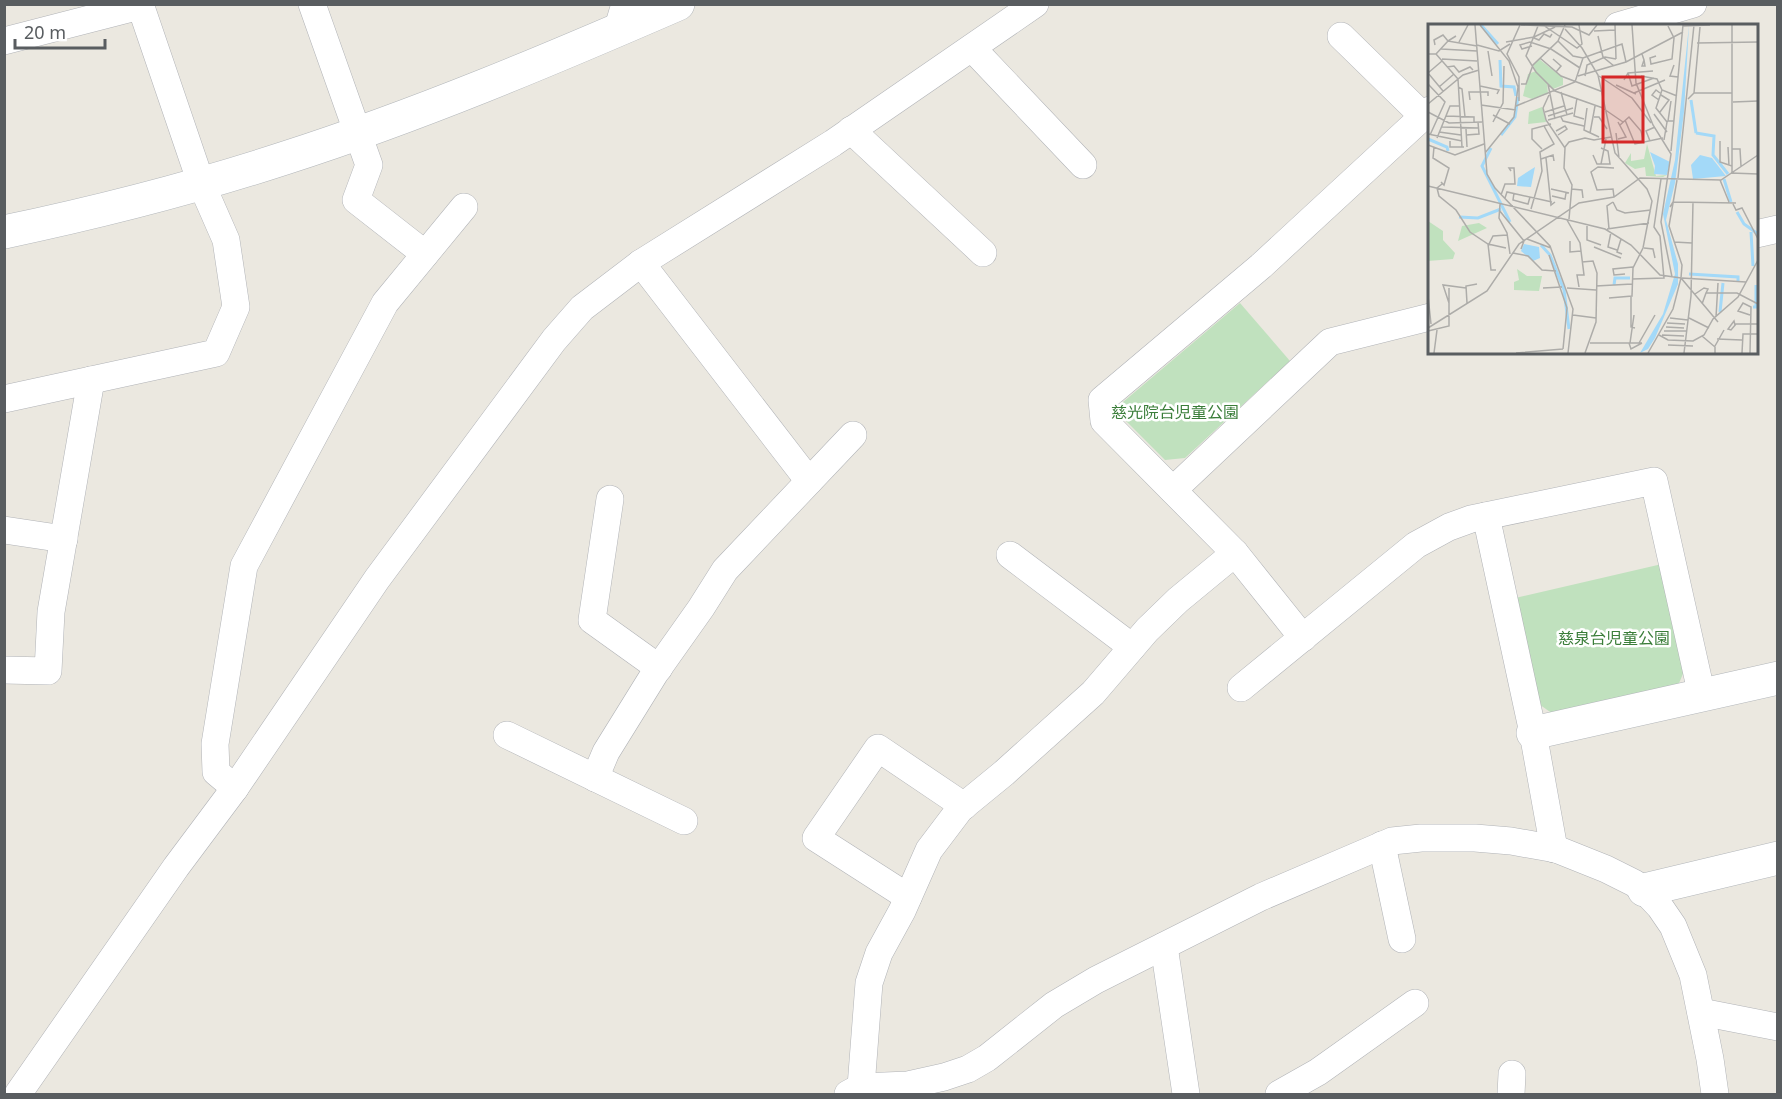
<svg xmlns="http://www.w3.org/2000/svg" width="1782" height="1099" viewBox="0 0 1782 1099" font-family="'Noto Sans','Noto Sans JP',sans-serif">
<rect width="100%" height="100%" fill="#ebe8e0"/>
<!-- park -->
<g fill="#c0e1be">
<path d="M1240 303 1290 361 1185 458 1165 460 1126 421 1123 402Z"/>
<path d="M1662 564 1685 669 1677 688 1553 714 1536 702 1515 598Z"/>
</g>
<g fill="none" stroke-linecap="round" stroke-linejoin="round">
<!-- street casing -->
<g stroke="#b1b3b7" stroke-width="28">
<g id="street">
<path d="M312 4 369 165 356 200 425 254"/>
<path d="M1618 26 1693 4"/>
<path d="M617 31 625 4"/>
<path d="M1341 36 1423 116"/>
<path d="M4 41 140 6"/>
<path d="M972 48 1083 165"/>
<path d="M851 130 983 253"/>
<path d="M1756 234 1778 229"/>
<path d="M641 263 809 481"/>
<path d="M4 399 216 353 236 307 226 240 201 183 140 4"/>
<path d="M1173 490 1330 342 1430 317"/>
<path d="M610 499 592 620 659 668"/>
<path d="M1486 516 1533 733 1554 849"/>
<path d="M4 530 64 539"/>
<path d="M1010 555 1132 647"/>
<path d="M1303 638 1235 553 1104 421 1102 400 1261 266 1430 110"/>
<path d="M4 670 48 671 51 612 91 380"/>
<path d="M1241 688 1416 545 1449 527 1471 519 1654 481 1702 696"/>
<path d="M507 735 684 821"/>
<path d="M595 778 606 752 655 673 701 608 725 570 853 435"/>
<path d="M235 788 216 772 215 744 244 566 385 303 464 207"/>
<path d="M1382 845 1402 939"/>
<path d="M908 897 816 838 878 748 964 806"/>
<path d="M1164 946 1186 1094"/>
<path d="M1701 1012 1778 1027"/>
<path d="M861 1087 869 983 879 953 902 911 929 850 960 809 1004 773 1093 693 1147 630 1178 600 1235 553"/>
<path d="M18 1094 176 867 235 788 377 579 554 340 582 308 641 263 833 143 1035 4"/>
<path d="M848 1094 861 1087 908 1085 944 1077 968 1069 987 1058 1054 1005 1096 980 1261 897 1392 841 1421 838H1475L1511 841 1556 849 1606 869 1634 883 1644 890 1660 907 1673 926 1693 975 1710 1059 1715 1094"/>
<path d="M1279 1094 1318 1072 1415 1003"/>
<path d="M1511 1094 1512 1074"/>
</g>
</g>
<!-- secondary casing -->
<g stroke="#b2b6ba" stroke-width="34">
<g id="secondary">
<path d="M4 232C99 212 193 188 285 158 419 115 549 60 678 4"/>
<path d="M1533 733 1778 678"/>
<path d="M1644 890 1778 858"/>
</g>
</g>
<!-- street -->
<use href="#street" stroke="#fff" stroke-width="27"/>
<!-- secondary -->
<use href="#secondary" stroke="#fff" stroke-width="33"/>
</g>
<g text-anchor="middle" stroke-width="5" stroke-linejoin="round" paint-order="stroke">
<!-- park labels -->
<g font-size="16" fill="#3b7e3a" stroke="#fff">
<text x="1175" y="418">慈光院台児童公園</text>
<text x="1614" y="644">慈泉台児童公園</text>
</g>
</g>
<!-- overview -->
<g transform="translate(1428 24)">
<rect width="330" height="330" fill="#ebe8e0"/>
<path d="M111 35 135 54V61L125 65 119 59 120 70 104 75 95 72 100 50 108 47 105 41ZM0 197 15 207V216L27 229 25 235 0 237Z" fill="#c0e1be"/>
<path d="M219 120 228 152 239 151 235 153 218 152 217 143 207 145 197 139 203 129V137L216 135ZM51 199 59 204 30 217 34 202Z" fill="#c0e1be"/>
<path d="M89 245 99 252H114L111 267 86 266V258L91 256Z" fill="#c0e1be"/>
<path d="M114 83 118 98 100 100 101 88Z" fill="#c0e1be"/>
<path d="M261 1 256 88 247 159 238 196 250 240V260L227 314 220 325 212 329 235 290 247 250 235 190 247 136ZM222 128 242 138 239 151 226 150 227 142ZM272 131 284 134 298 152 265 155 263 141ZM107 143 103 163 89 162 90 154ZM96 220 111 223 112 234 105 237 93 227Z" fill="#a3d9f8"/>
<path fill="none" stroke="#a3d9f8" stroke-width="3" d="M53 1 70 20M72 36 73 62 86 63 88 72M263 76 268 109M268 109 286 112 285 131 300 150M73 111 87 93 90 73M0 115 19 123 20 127M63 124 54 142 82 198M296 155 303 178M309 188 316 200 330 210M31 193 50 194 73 185M323 208 325 242M113 221 122 231 136 266 141 305M261 250 310 253V257M186 261 187 254H202M325 283H328V261M292 288 295 259"/>
<path fill="none" stroke="#adaca9" stroke-width="1.5" d="M47 1 59 150 67 164 122 222 145 285 140 329M52 1 81 37 90 63 86 93 57 129M93 1 144 3 161 11 169 1M115 1 149 24 154 20 151 1M187 1 188 35M204 1 208 59 225 101 243 130 233 198 244 253M110 2 98 32 108 48 127 67 175 84M255 2 282 1M137 5 154 24 170 51 187 129 219 165 224 177 215 224 205 244 204 272 181 274M166 7 187 6M170 12 175 33 186 42M106 13 127 3M106 14 111 16 116 10 122 13 124 10M130 17 145 32 155 34 194 20 198 38M31 18 40 1M78 18 106 13M269 19 330 18M7 21 6 16 15 11 20 17 28 12M49 21 71 27 82 20M104 22 94 25 92 21 102 18 123 25 152 44M13 25 49 27M60 27 64 52M0 30H8L30 55 34 123M8 30 20 17 49 22M214 30 216 36 217 42H214L216 36M228 32 222 34 223 40 244 35 246 14 240 2M112 34 133 52 175 68M14 35 49 37M125 35 133 42 128 48M246 41 242 52 250 53M19 43 26 42 31 48 42 43 45 46M0 49 15 67M0 49 14 37M200 49 204 62 226 54M150 52 198 38 255 8M157 52 159 41 177 33 188 35M171 52 204 74 223 99M213 52 229 55 234 66 249 72M196 56 200 49 225 47M0 60 17 78 2 111M93 60H98L105 41 130 17 137 1M120 60 127 95M188 61 208 70M52 62 71 66 69 70M11 63 26 50M30 63 34 65 37 93M234 66 228 84 239 98 236 116M133 68 139 91M206 69 237 56M266 69 272 3M121 71 115 84 118 96 137 124 136 144 144 161 141 195M149 74 146 92 156 95M260 75 266 69H304M42 76 41 68H60V72M231 76 224 71 228 66 232 69M91 77V53L79 30 92 1M243 77 240 97H246M305 78 330 77M0 80 35 51 51 46M53 81 88 86M88 82 147 58 155 34M159 84 156 106 171 113M176 85 195 98M0 88 21 99 54 98M117 88 136 82M232 88 241 76 233 71M226 90 239 108M65 91 82 100M18 92 46 93V99M120 92 145 84M133 93 135 97 156 102M166 93H171L179 105M120 96 145 89M197 96 207 120 235 114M65 98 75 79 76 42M192 101 201 93 213 107 216 119M14 103 51 104M38 105 39 123M128 107 137 102 139 105 130 111M11 108 33 111M162 109 167 82M188 109 191 134M0 110 34 117M38 111 51 110 50 98M9 114 22 82H32M190 115 198 113 190 98M22 117V123H36M222 117 218 107 227 103M292 117V138L304 142M0 121 27 131 56 120M6 123 5 134 21 144 16 161 13 158M137 123 141 118 157 114 166 116 183 113M300 123 301 142M114 125 104 115V105L123 100M304 125H312L313 142M243 127 255 1M165 131 169 140H182L180 127 173 124M118 134 123 181 127 178M113 135 125 131 126 137M173 140 178 115M186 144 170 143 163 148 169 166 185 165 186 173M304 148V1M303 149 330 150M250 154 266 1M292 156 301 178M14 160 9 164 11 172 28 186 42 208 60 220 78 224M0 162 177 205 203 221 232 251 253 254 290 298M123 165 141 169M143 165 154 166 155 174M86 169 85 176 96 179 100 180 102 173M73 171 77 160H87L86 144H81L83 147M124 172 137 175 138 169M77 174 79 168 124 178M185 178 189 186 197 189 223 186M72 180 71 194 79 209 82 230M305 180 308 186 314 184 330 215M242 183 245 178 308 179M103 185 114 147 112 128 126 120 116 102M71 186 96 217 93 225M139 196 152 219 156 251H149L151 263M159 202V216L173 221M179 205 221 199M181 205 179 182 185 178M183 208 180 223 189 226M99 215 123 224M193 215 189 228 194 230M142 217V228L153 227M246 218 264 219M60 220 63 246H68M61 220 65 212 79 211M166 223 193 234M216 224 225 225 227 234M85 229 100 232 114 246 128 247M121 231 139 284 135 325M154 238 165 237 169 249 168 298 157 329M197 250 186 251 185 245 205 243M254 254 318 258M204 255 236 254 232 212 226 203 233 155M168 262 204 260M115 264 134 263M139 264 168 266M288 269H309L330 280M267 270 276 264 280 265 278 269M0 272 3 300M203 272V303L207 304M21 279 15 261 38 264M39 279 38 262 49 260M274 280 278 269H288M145 291 168 294M288 293 290 259M242 294 260 296M261 294 281 304M239 299 257 300M307 301 306 297 300 305 303 306 308 300H330M238 303 256 304M0 304 59 267 91 220 151 179 186 173 212 154 293 156 330 131M0 307 21 302V264M236 307H258M231 311 240 316 265 317 276 311 285 295 310 273 330 236M234 311 256 312M274 312 287 323V329M289 315 314 316M162 319H214M201 319 203 325 214 319M202 319 206 291M211 319 227 291M240 321 265 322M287 322 296 306M6 329 9 306M88 329 135 325M220 329 245 285 253 254 254 241 241 202 249 156M256 329 263 272 265 178M314 329 315 310H330M322 329 323 283 315 279 310 287 322 291"/>
<path fill="#d62828" fill-opacity="0.15" stroke="#d62828" stroke-width="3" d="M175 53H215V118H175Z"/>
<rect width="330" height="330" fill="none" stroke="#595d60" stroke-width="3"/>
</g>
<!-- border -->
<rect width="1782" height="1099" fill="none" stroke="#595d60" stroke-width="12"/>
<!-- scale -->
<path d="M15 39v9h90v-9" fill="none" stroke="#595d60" stroke-width="3"/>
<text x="24" y="39" font-size="18" fill="#595d60" stroke="#ffffff" stroke-width="4.5" paint-order="stroke">20 m</text>
</svg>
